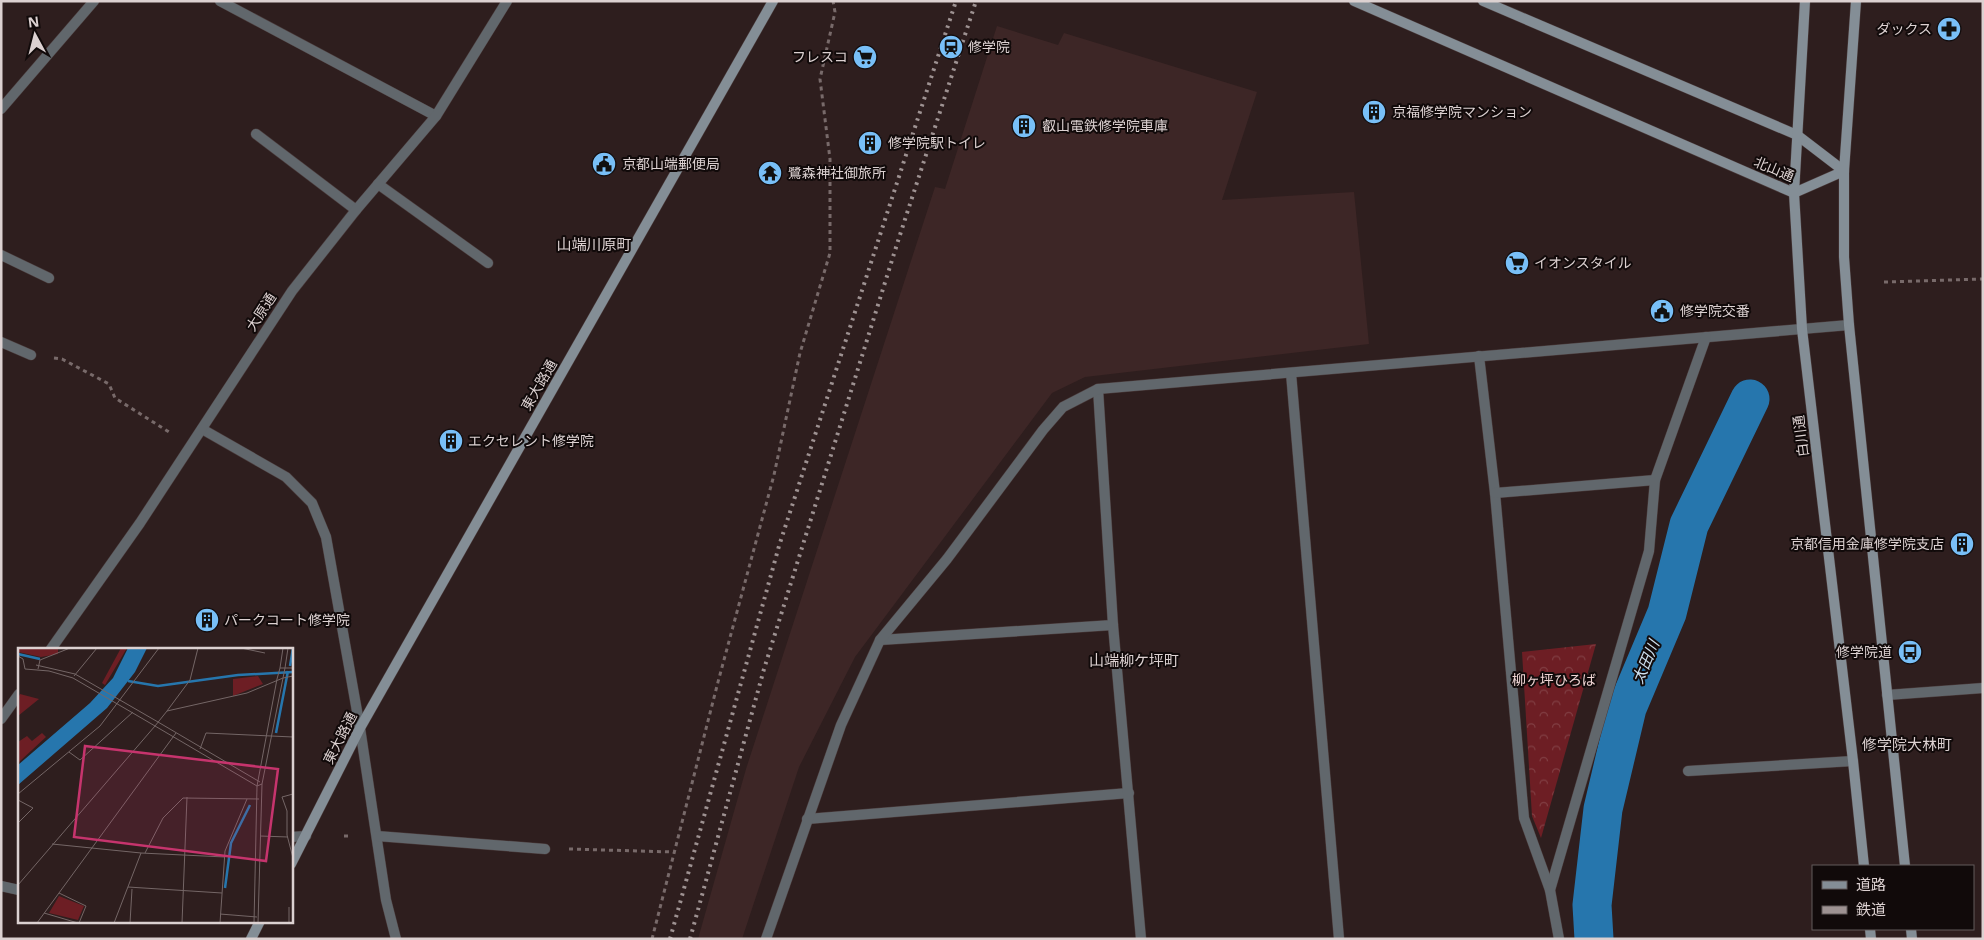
<svg xmlns="http://www.w3.org/2000/svg" width="1984" height="940" viewBox="0 0 1984 940" font-family="'Noto Sans','Noto Sans JP',sans-serif">
<defs>
<pattern id="forest-crowns" width="20" height="18" patternUnits="userSpaceOnUse" patternTransform="scale(1.25)"><rect width="20" height="18" fill="#6d1e24"/><path d="M2 6a3 3 0 1 1 6 0M12 15a3 3 0 1 1 6 0" fill="none" stroke="#813e43"/></pattern>
</defs>
<rect width="100%" height="100%" fill="#2e1e1e"/>
<!-- built -->
<path fill="#3d2626" d="M997 26 1058 45 1064 33 1257 92 1222 200 1354 192 1369 344 1085 377 1052 393 855 657 799 767 742 939H698L746 769 935 187 945 189Z"/>
<!-- forest -->
<path fill="url(#forest-crowns)" d="M1596 644 1541 838 1532 816 1522 652Z"/>
<g fill="none" stroke-linecap="round" stroke-linejoin="round">
<!-- canal -->
<path stroke="#2676ad" stroke-width="39" d="M1594 939 1592 905 1603 809 1627 708 1667 613 1689 525 1750 399"/>
<!-- lane casing -->
<g stroke="#4a3b3b" stroke-width="11">
<g id="lane">
<path d="M220 1 436 116"/>
<path d="M256 134 356 210"/>
<path d="M378 184 488 263"/>
<path d="M1 255 49 278"/>
<path d="M1 342 31 355"/>
<path d="M1479 356 1495 493 1524 818 1550 890"/>
<path d="M1291 373 1339 939"/>
<path d="M202 429 286 477 312 503 326 537 360 728 386 900 396 939"/>
<path d="M1495 493 1655 480"/>
<path d="M880 640 1113 625"/>
<path d="M1688 771 1853 761"/>
<path d="M807 819 1129 793"/>
<path d="M377 836 545 849"/>
<path d="M291 837 306 836"/>
<path d="M1 886 19 890"/>
</g>
</g>
<!-- street casing -->
<g stroke="#4a3b3b" stroke-width="11">
<g id="street">
<path d="M1 109 94 1"/>
<path d="M1098 389 1113 625 1141 939"/>
<path d="M51 649 140 523 292 291 356 210 436 116 507 1"/>
<path d="M1887 695 1983 688"/>
<path d="M1 719 19 694"/>
<path d="M766 939 841 725 880 640 947 559 1043 430 1063 407 1098 389 1849 325"/>
<path d="M1559 939 1550 890 1649 551 1655 480 1706 337"/>
</g>
</g>
<!-- secondary casing -->
<g stroke="#4a3b3b" stroke-width="11">
<g id="secondary">
<path d="M1354 1 1794 193 1844 171"/>
<path d="M1483 1 1797 135 1844 171"/>
<path d="M1805 1 1794 193 1802 329 1853 761 1864 866"/>
<path d="M1856 1 1844 171V257L1849 325 1905 866"/>
<path d="M291 864 360 728 773 1"/>
<path d="M1870 929 1871 939"/>
<path d="M1911 929 1912 939"/>
<path d="M251 939 260 921"/>
</g>
</g>
<!-- path -->
<g stroke="#786a6a" stroke-width="3" stroke-dasharray="4 4" stroke-linecap="butt">
<path d="M1884 282 1983 279"/>
<path d="M54 358 62 359 109 384 115 398 169 432"/>
<path d="M344 836H351"/>
<path d="M569 849 674 852"/>
<path d="M652 939 718 682 774 475 800 353 830 253V159L820 79 835 12 833 1"/>
</g>
<!-- lane -->
<use href="#lane" stroke="#61676c" stroke-width="10"/>
<!-- street -->
<use href="#street" stroke="#61676c" stroke-width="10"/>
<!-- secondary -->
<use href="#secondary" stroke="#848e96" stroke-width="10"/>
<!-- rail -->
<g stroke="#9e9292" stroke-width="4" stroke-dasharray="2.5 5" stroke-linecap="butt">
<path d="M670 939 779 546 956 1"/>
<path d="M690 939 764 669 898 241 976 1"/>
</g>
</g>
<!-- icons -->
<defs>
<g id="pharmacy-disc" transform="scale(1.25)"><circle r="9.5" fill="#78bff7" stroke="#110a0a"/><path d="M-2-6h4v4h4v4h-4v4h-4v-4h-4v-4h4Z" fill="#111"/></g>
<g id="station-disc" transform="scale(1.25)"><circle r="9.5" fill="#78bff7" stroke="#110a0a"/><path d="M-3-6H3Q5-6 5-4V2Q5 4 3 4L4.5 6H3L1.5 4h-3L-3 6H-4.5L-3 4Q-5 4-5 2V-4Q-5-6-3-6ZM-3.5-4v3h7v-3ZM-3.5 1v1.5H-2V1ZM2 1v1.5H3.5V1Z" fill="#111"/></g>
<g id="supermarket-disc" transform="scale(1.25)"><circle r="9.5" fill="#78bff7" stroke="#110a0a"/><path d="M-6-5.5h2.5l.6 2H6L4.5 2H-2.5L-4.4-4H-6ZM-1.5 3.2a1.3 1.3 0 1 0 .1 0ZM3 3.2a1.3 1.3 0 1 0 .1 0Z" fill="#111"/></g>
<g id="building-disc" transform="scale(1.25)"><circle r="9.5" fill="#78bff7" stroke="#110a0a"/><path d="M-4-6H4V6H1V3H-1V6H-4ZM-2.5-4.3h1.7v1.8h-1.7ZM.8-4.3h1.7v1.8H.8ZM-2.5-1h1.7V.8h-1.7ZM.8-1h1.7V.8H.8Z" fill="#111"/></g>
<g id="civic-disc" transform="scale(1.25)"><circle r="9.5" fill="#78bff7" stroke="#110a0a"/><path d="M-.6-6.5H3V-4.5H.6V-3L4-1V1h2V6H-6V1h2V-1L-.6-3ZM-1.2 2.5V6h2.4V2.5Z" fill="#111"/></g>
<g id="temple-disc" transform="scale(1.25)"><circle r="9.5" fill="#78bff7" stroke="#110a0a"/><path d="M0-6L5-2H3V0L6.5 2.5H4V6H1.5V3h-3V6H-4V2.5H-6.5L-3 0V-2H-5Z" fill="#111"/></g>
<g id="bus-disc" transform="scale(1.25)"><circle r="9.5" fill="#78bff7" stroke="#110a0a"/><path d="M-5-6H5V4H4V6H2V4H-2V6H-4V4H-5ZM-3.5-4V0h7V-4ZM-3.5 1.2v1.5H-2V1.2ZM2 1.2v1.5H3.5V1.2Z" fill="#111"/></g>
</defs>
<g fill-rule="evenodd">
<use href="#pharmacy-disc" x="1949" y="29"/>
<use href="#station-disc" x="951" y="47"/>
<use href="#supermarket-disc" x="865" y="57"/>
<use href="#building-disc" x="1374" y="112"/>
<use href="#building-disc" x="1024" y="126"/>
<use href="#building-disc" x="870" y="143"/>
<use href="#civic-disc" x="604" y="164"/>
<use href="#temple-disc" x="770" y="173"/>
<use href="#supermarket-disc" x="1517" y="263"/>
<use href="#civic-disc" x="1662" y="311"/>
<use href="#building-disc" x="451" y="441"/>
<use href="#building-disc" x="1962" y="544"/>
<use href="#building-disc" x="207" y="620"/>
<use href="#bus-disc" x="1910" y="652"/>
</g>
<g text-anchor="middle" stroke-width="4" stroke-linejoin="round" paint-order="stroke">
<!-- poi labels -->
<g font-size="14" fill="#dcd1d1" stroke="#110a0a" text-anchor="start">
<text x="1932" y="34" text-anchor="end">ダックス</text>
<text x="968" y="52">修学院</text>
<text x="848" y="62" text-anchor="end">フレスコ</text>
<text x="1392" y="117">京福修学院マンション</text>
<text x="1042" y="131">叡山電鉄修学院車庫</text>
<text x="888" y="148">修学院駅トイレ</text>
<text x="622" y="169">京都山端郵便局</text>
<text x="788" y="178">鷺森神社御旅所</text>
<text x="1534" y="268">イオンスタイル</text>
<text x="1680" y="316">修学院交番</text>
<text x="468" y="446">エクセレント修学院</text>
<text x="1944" y="549" text-anchor="end">京都信用金庫修学院支店</text>
<text x="224" y="625">パークコート修学院</text>
<text x="1892" y="657" text-anchor="end">修学院道</text>
</g>
<!-- street labels -->
<g font-size="14" fill="#dcd1d1" stroke="#110a0a">
<text transform="translate(1774 169) rotate(23)" y="5">北山通</text>
<text transform="translate(261 312) rotate(-57)" y="5">大原通</text>
<text transform="translate(539 385) rotate(-60)" y="5">東大路通</text>
<text transform="translate(1801 436) rotate(-97)" y="5">白川通</text>
<text transform="translate(340 738) rotate(-63)" y="5">東大路通</text>
</g>
<!-- park labels -->
<g font-size="14" fill="#efd5d4" stroke="#110a0a">
<text x="1554" y="685">柳ヶ坪ひろば</text>
</g>
<!-- neighbourhood labels -->
<g font-size="15" fill="#dcd1d1" stroke="#110a0a">
<text x="594" y="250">山端川原町</text>
<text x="1134" y="666">山端柳ケ坪町</text>
<text x="1907" y="750">修学院大林町</text>
</g>
<!-- water labels -->
<g font-size="15" font-style="italic" fill="#cee1f0" stroke="#110a0a">
<text transform="translate(1646 662) rotate(-67)" y="5">太田川</text>
</g>
</g>
<!-- overview -->
<g transform="translate(18 648)">
<rect width="275" height="275" fill="#2e1e1e"/>
<path d="M103 0H109L87 37 84 35Z" fill="#6d1e24"/>
<path d="M0 0H40V6L23 9 0 4ZM240 28 245 36 215 48V31ZM2 46 21 51 0 68V50ZM24 85 28 89 0 115V94L9 88 14 93ZM41 248 66 258 60 272 31 265Z" fill="#6d1e24"/>
<path d="M110 0H129L117 24 89 60 0 137V117L72 55 95 30Z" fill="#2676ad"/>
<path fill="none" stroke="#2676ad" stroke-width="2.5" d="M0 6 22 11M272 18 275 0M110 33 140 38 220 27 275 24M258 85 270 23M207 240 213 195 232 157"/>
<path fill="none" stroke="#746666" stroke-width="1" d="M223 0 247 5M0 8 5 11 7 21 31 23 55 30 137 78 149 63 229 45 265 30 267 20M18 17 57 26 140 74M262 20 265 0M267 20 270 0M20 21 22 12 52 0M56 28 79 0M259 31 262 20H275M149 63 172 32 180 0M140 74 242 134M182 101 188 85 275 89M51 104 62 112 115 64M0 146 82 78 141 0M275 146 264 149 269 163V187L275 210M0 152 15 160 0 175M242 188 270 189M34 196 123 205 207 209M127 205 145 170 165 150 241 151M0 237 137 78 239 138 244 136M110 239 204 245M41 245 68 258 61 275M26 265 60 275M202 266 239 269M19 275 158 85M96 275 123 205M112 275 114 241M164 275 169 149M202 275 207 203 229 151M236 275 239 138 259 31M240 275 244 136 265 30 275 28M271 275V259"/>
<path fill="#c6346d" fill-opacity="0.15" stroke="#c6346d" stroke-width="2.5" d="M67 98 260 121 248 213 56 189Z"/>
<rect width="275" height="275" fill="none" stroke="#dcd1d1" stroke-width="2.5"/>
</g>
<!-- border -->
<rect width="1984" height="940" fill="none" stroke="#dcd1d1" stroke-width="5"/>
<!-- legend -->
<rect x="1812" y="865" width="162" height="65" fill="#110a0a" stroke="#625a5a"/>
<rect x="1822" y="881" width="25" height="8" fill="#848e96" stroke="#625a5a"/>
<text x="1856" y="890" font-size="15" fill="#dcd1d1">道路</text>
<rect x="1822" y="906" width="25" height="8" fill="#9e9292" stroke="#625a5a"/>
<text x="1856" y="915" font-size="15" fill="#dcd1d1">鉄道</text>
<!-- north arrow -->
<g transform="translate(35 35) rotate(353)" stroke="#110a0a" stroke-width="4" paint-order="stroke">
<path d="M0-4L9 19L0 12L-9 19Z" fill="#dcd1d1"/>
<text y="-8" font-size="14" font-weight="bold" text-anchor="middle" fill="#dcd1d1">N</text>
</g>
</svg>
